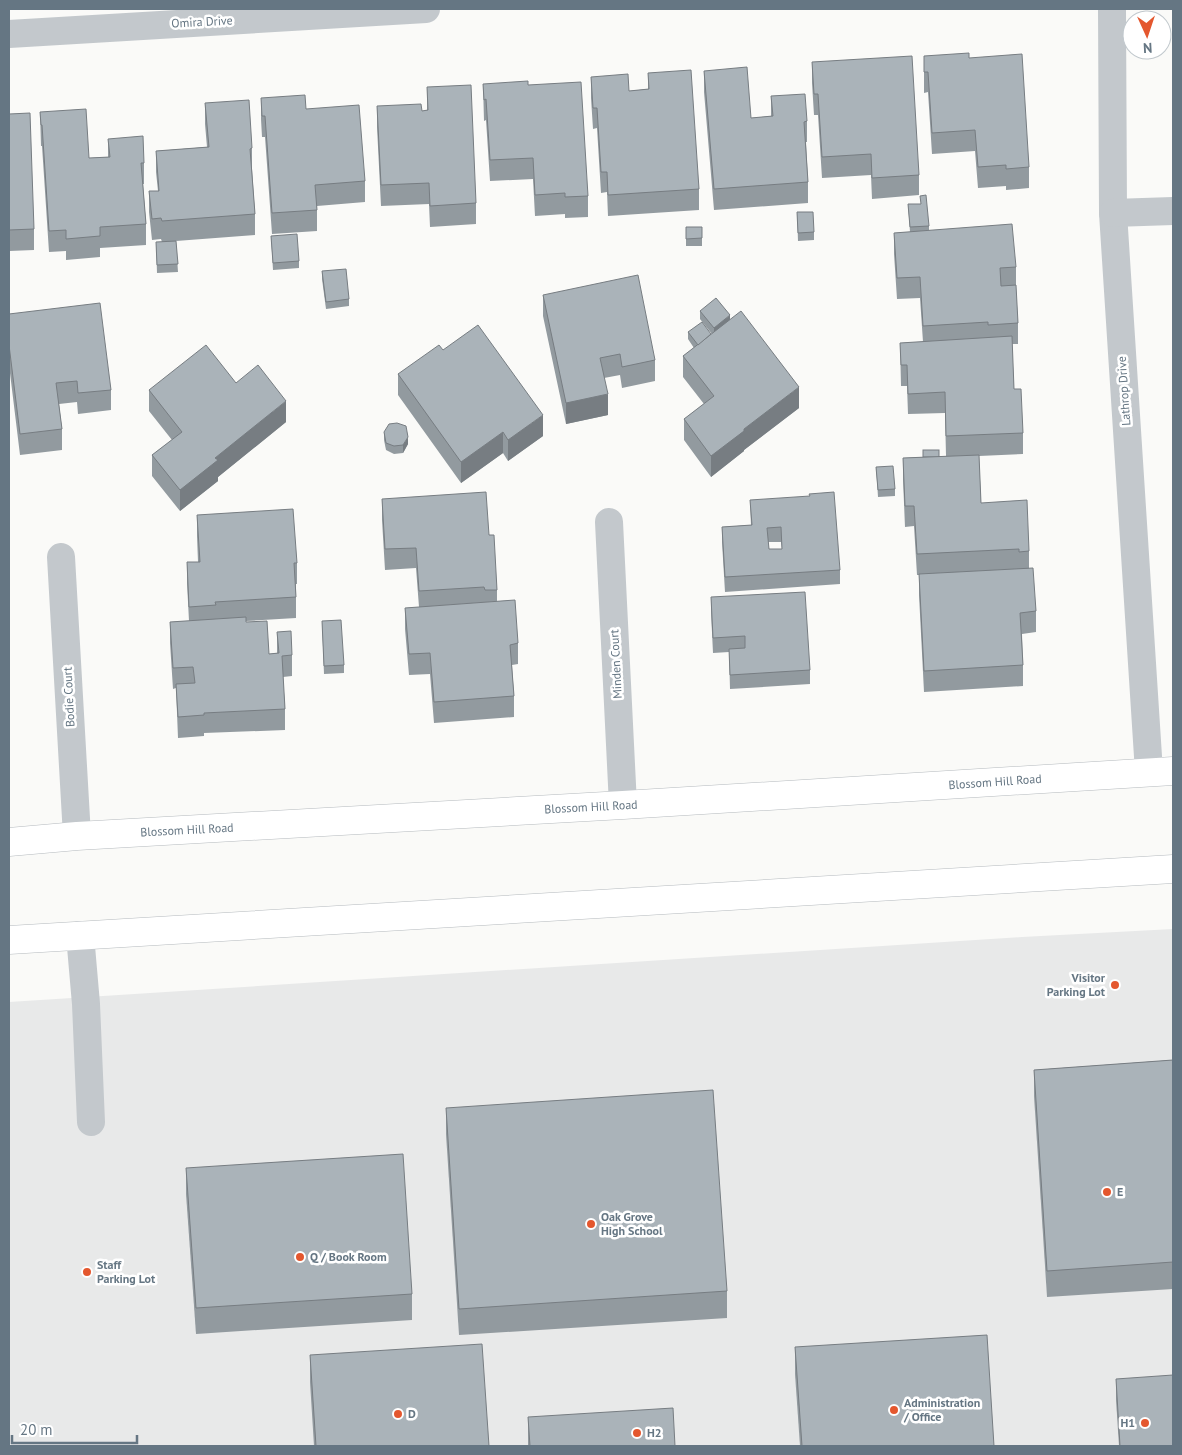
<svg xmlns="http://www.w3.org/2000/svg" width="1182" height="1455" viewBox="0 0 1182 1455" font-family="'PT Sans',sans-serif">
<rect width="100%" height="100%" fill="#fafaf8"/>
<!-- built -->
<path fill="#e8e9e9" d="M1173 929V1446H9V1002L1022 937Z"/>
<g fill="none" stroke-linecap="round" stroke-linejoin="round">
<!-- major casing -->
<g stroke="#b5babe" stroke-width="29">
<g id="major">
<path d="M9 842 77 836 623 805 1173 771"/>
<path d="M9 940 1173 869"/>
</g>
</g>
<!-- minor -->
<g stroke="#c3c8cc" stroke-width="28">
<path d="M1112 9 1113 213 1149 772"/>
<path d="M9 34 426 9"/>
<path d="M1113 213 1173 211"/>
<path d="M609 522 623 805"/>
<path d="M61 557 77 836"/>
<path d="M80 935 86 1004 91 1122"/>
</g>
<!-- major -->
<use href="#major" stroke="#fff" stroke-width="28"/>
</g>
<!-- wall -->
<g fill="#929a9f" fill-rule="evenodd">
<path d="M924 56 1029 167V188L1006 190V186L978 188 975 151 932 154 928 92 924 93Z"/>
<path d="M812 62 919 175V195L872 199 871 175 822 178 818 115H814L812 83Z"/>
<path d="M704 71 751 118 771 116V96L807 121V142H806L808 182V203L714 210 704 92Z"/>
<path d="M648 73 699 189V210L608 216 607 192 601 193 597 128 593 129 591 98V77L629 91 648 89Z"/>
<path d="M483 84 528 85 588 196V217L565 218V214L535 216 533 179 490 181 486 120 484 121Z"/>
<path d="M427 87 476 203V224L430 227 429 204 381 206 377 127V106L422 111 427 110Z"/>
<path d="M261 98 306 109 365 181V202L317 206V231L272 234 265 137H262L261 119Z"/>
<path d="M205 103 252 148V169L255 214V235L176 241 178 272 157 273 156 242H162L161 239 152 240 149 212V191H158L156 172V151L207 147 205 124Z"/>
<path d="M40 112 89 158 108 157V139L144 163V184H143L146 224V245L100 248V257L66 260V251L49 252 42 146H41Z"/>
<path d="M9 114 34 229V250L9 251Z"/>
<path d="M908 204 929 226V230L1016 267V288L1018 323V344H1012L1014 389 1023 433V454L979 456 981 503 1029 551V568L1036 611V632L1022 634 1023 665V686L924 692 919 595V575H917L914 526 905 527 903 479V458L946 456 945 413 908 414 907 386H901L900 343 923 342 920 298 897 299 894 254V233L910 232Z"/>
<path d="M797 212 814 232V240L798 241Z"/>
<rect x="686" y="227" width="16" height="19"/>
<path d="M271 236 299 261V268L273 270Z"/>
<path d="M322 271 349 299V306L326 309 322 279Z"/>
<path d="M543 295 655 360V381L622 388 620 375 604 378 608 415 566 424 543 316Z"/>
<path d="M700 311 730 320 799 408 744 450V451L711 477 684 440V419L704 404 683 377V356L694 348 688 339V332L711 334H712L700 319Z"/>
<path d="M9 314 111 390V410L78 414 77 402 59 404 62 429V450L20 455 9 365Z"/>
<path d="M443 350 543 436 508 461 503 453 461 483 398 395V374Z"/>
<path d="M236 383 286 422 218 477V481L180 511 152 476V455L172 440 149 411V390Z"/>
<path d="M384 432 408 444 403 453 394 454 386 450 384 440Z"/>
<path d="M876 467 895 489V496L878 497Z"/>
<path d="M382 499 489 535 497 590V601L518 643V664L512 665 514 696V717L434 723 430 674 409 675 405 629V608L419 607 416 568 385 570 382 520Z"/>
<path d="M750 500 840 570V584L725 592 722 542V527L751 525ZM768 542H781L782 549H769Z"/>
<path d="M197 515 297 563V584H296V618L246 621V622L269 654 277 653V632L292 655V676L283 677 285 709V730L204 733V736L178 738 176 688 173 689 170 643V622L189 621 187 583V562H198L197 536Z"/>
<path d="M711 597 810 670V684L730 689 729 652 713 653 711 612Z"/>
<path d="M322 621 344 665V673L324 674Z"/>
<path d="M1173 1060V1289L1047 1297 1034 1096V1070Z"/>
<path d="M446 1108 727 1291V1318L459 1335 446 1134Z"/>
<path d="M186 1168 412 1294V1320L196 1334 186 1194Z"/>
<path d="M795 1347 994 1446H800L795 1374Z"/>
<path d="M310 1355 489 1446H314L310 1382Z"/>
<path d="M1116 1379 1173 1446H1119L1116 1400Z"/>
<path d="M528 1417 675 1446H528Z"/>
</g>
<!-- shaded-wall -->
<g fill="#777d82">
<path d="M730 315V322L714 336V328Z"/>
<path d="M799 387V408L744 450V451L711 477V456L744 429Z"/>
<path d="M608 394V415L566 424V403Z"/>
<path d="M286 401V422L218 477V481L180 511V490L215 458Z"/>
<path d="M543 415V436L508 461V440Z"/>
<path d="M503 432V453L461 483V462Z"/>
<path d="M408 437V444L403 453V445Z"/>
</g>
<!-- building -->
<g fill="#aab3b9" stroke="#777d82" fill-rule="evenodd">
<path d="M969 53V58L1022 54 1029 167 1006 169V165L978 167 975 130 932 133 928 72H924V56Z"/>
<path d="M912 56 919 175 872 178 871 154 822 157 818 94H814L812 62Z"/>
<path d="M747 67 751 118 773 116 771 96 805 94 807 121 804 122 808 182 714 189 704 71Z"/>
<path d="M691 70 699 189 608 195 607 172H601L597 108H593L591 77 628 74 629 91 649 89 648 73Z"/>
<path d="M528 81V85L581 82 588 196 565 197V193L535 195 533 158 490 160 486 99 484 100 483 84Z"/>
<path d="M471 85 476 203 430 206 429 183 381 185 377 106 421 104 422 111 428 110 427 87Z"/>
<path d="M305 95 306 109 359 105 365 181 315 185 317 210 272 213 265 116H262L261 98Z"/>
<path d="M249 100 252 148 250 149 255 214 162 221 161 218 152 219 149 191H159L156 151 209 147 205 103Z"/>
<path d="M86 109 89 158 110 157 108 139 143 136 144 163H141L146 224 100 227V236L66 239V230L49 231 42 125H41L40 112Z"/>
<path d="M30 113 34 229 9 230V114Z"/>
<path d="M926 195 929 226 910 227 908 204H921L920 196Z"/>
<path d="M797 212H813L814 232 798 233Z"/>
<path d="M1012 224 1016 267 1000 268 1001 286 1016 285 1018 323 988 325V322L923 326 920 277 897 278 894 233Z"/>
<path d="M686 227H702V238L686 239Z"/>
<path d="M297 234 299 261 273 263 271 236Z"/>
<path d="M176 241 178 264 157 265 156 242Z"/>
<path d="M346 269 349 299 326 302 322 271Z"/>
<path d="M638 275 655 360 622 367 620 354 600 358 608 394 566 403 543 295Z"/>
<path d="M716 298 730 315 714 328 700 311Z"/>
<path d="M100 303 111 390 78 393 77 381 56 383 62 429 20 434 9 345V314Z"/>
<path d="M741 311 799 387 744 429V431L711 456 684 419 714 396 683 356Z"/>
<path d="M702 322 711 334 698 345 688 332Z"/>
<path d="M478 325 543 415 508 440 503 432 461 462 398 374 439 345 443 350Z"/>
<path d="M1012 336 1014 389H1021L1023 433 946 436 945 392 908 394 907 365H901L900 343Z"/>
<path d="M206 345 236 383 258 365 286 401 215 458 218 460 180 490 152 455 182 432 149 390Z"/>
<path d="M397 423 406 426 408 437 403 445 394 446 386 443 384 432 389 424Z"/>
<rect x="923" y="450" width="16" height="7"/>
<path d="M979 455 981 503 1027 500 1029 551 1019 552V549L917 554 914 506H905L903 458Z"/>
<path d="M893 466 895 489 878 490 876 467Z"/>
<path d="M486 492 489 535H494L497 590H485L484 587 419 591 416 548 385 549 382 499Z"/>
<path d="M834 492 840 570 725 577 722 527 752 525 750 500 810 496 809 494ZM781 527 782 549H769L767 528Z"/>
<path d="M293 509 297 563H294L296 597 215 602 216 605 189 607 187 562H200L197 515Z"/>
<path d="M1033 568 1036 611 1020 613 1023 665 924 671 919 574Z"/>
<path d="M805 592 810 670 730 675 729 649 745 648V636L713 638 711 597Z"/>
<path d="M515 600 518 643 510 645 514 696 434 702 430 653 409 654 405 608Z"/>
<path d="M246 617V622L267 621 269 654 279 653 277 632 291 631 292 655 282 656 285 709 204 713V715L178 717 176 684 195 683 193 667 173 668 170 622Z"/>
<path d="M341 620 344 665 324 666 322 621Z"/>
<path d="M1173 1060V1262L1047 1271 1034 1070Z"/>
<path d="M713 1090 727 1291 459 1309 446 1108Z"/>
<path d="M403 1154 412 1294 196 1308 186 1168Z"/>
<path d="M987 1335 994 1446H802L795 1347Z"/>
<path d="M482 1344 489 1446H316L310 1355Z"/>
<path d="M1173 1375V1446H1120L1116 1379Z"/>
<path d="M673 1408 675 1446H530L528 1417Z"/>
</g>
<!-- markers -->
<g fill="#e4572e" stroke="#fff" stroke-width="2">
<circle cx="1115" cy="985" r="5"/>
<circle cx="1107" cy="1192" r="5"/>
<circle cx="591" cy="1224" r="5"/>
<circle cx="300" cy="1257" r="5"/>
<circle cx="87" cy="1272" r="5"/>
<circle cx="894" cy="1410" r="5"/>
<circle cx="398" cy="1414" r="5"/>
<circle cx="1145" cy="1423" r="5"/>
<circle cx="637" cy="1433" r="5"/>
</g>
<g text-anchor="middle" stroke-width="5" stroke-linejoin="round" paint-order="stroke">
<!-- street labels -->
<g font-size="12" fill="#657683" stroke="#fff">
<text transform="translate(202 22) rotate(-3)" y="4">Omira Drive</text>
<text transform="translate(1124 391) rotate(-94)" y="4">Lathrop Drive</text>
<text transform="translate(616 664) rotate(-93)" y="4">Minden Court</text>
<text transform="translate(69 697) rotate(-93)" y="4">Bodie Court</text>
<text transform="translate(995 782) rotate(-4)" y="4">Blossom Hill Road</text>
<text transform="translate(591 807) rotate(-3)" y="4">Blossom Hill Road</text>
<text transform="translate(187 830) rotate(-3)" y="4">Blossom Hill Road</text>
</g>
<!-- poi labels -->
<g font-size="12" font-weight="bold" fill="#657683" stroke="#fff" text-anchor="start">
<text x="1105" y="982" text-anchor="end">Visitor<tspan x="1105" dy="14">Parking Lot</tspan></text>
<text x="1117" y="1196">E</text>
<text x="601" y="1221">Oak Grove<tspan x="601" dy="14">High School</tspan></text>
<text x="310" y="1261">Q / Book Room</text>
<text x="97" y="1269">Staff<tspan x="97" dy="14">Parking Lot</tspan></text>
<text x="904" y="1407">Administration<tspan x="904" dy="14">/ Office</tspan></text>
<text x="408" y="1418">D</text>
<text x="1135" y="1427" text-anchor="end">H1</text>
<text x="647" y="1437">H2</text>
</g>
</g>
<!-- border -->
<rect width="1182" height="1455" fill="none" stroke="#657683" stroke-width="20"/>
<!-- north arrow -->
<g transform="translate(1147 35) rotate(177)"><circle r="24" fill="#ffffff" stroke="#c1c8cd"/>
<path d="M0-4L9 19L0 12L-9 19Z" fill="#e4572e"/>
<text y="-8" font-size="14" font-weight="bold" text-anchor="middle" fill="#657683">N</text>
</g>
<!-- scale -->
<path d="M12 1435v8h125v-8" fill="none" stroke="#657683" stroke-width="2.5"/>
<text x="20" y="1435" font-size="15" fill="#657683" stroke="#ffffff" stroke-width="4" paint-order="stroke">20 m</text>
</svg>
